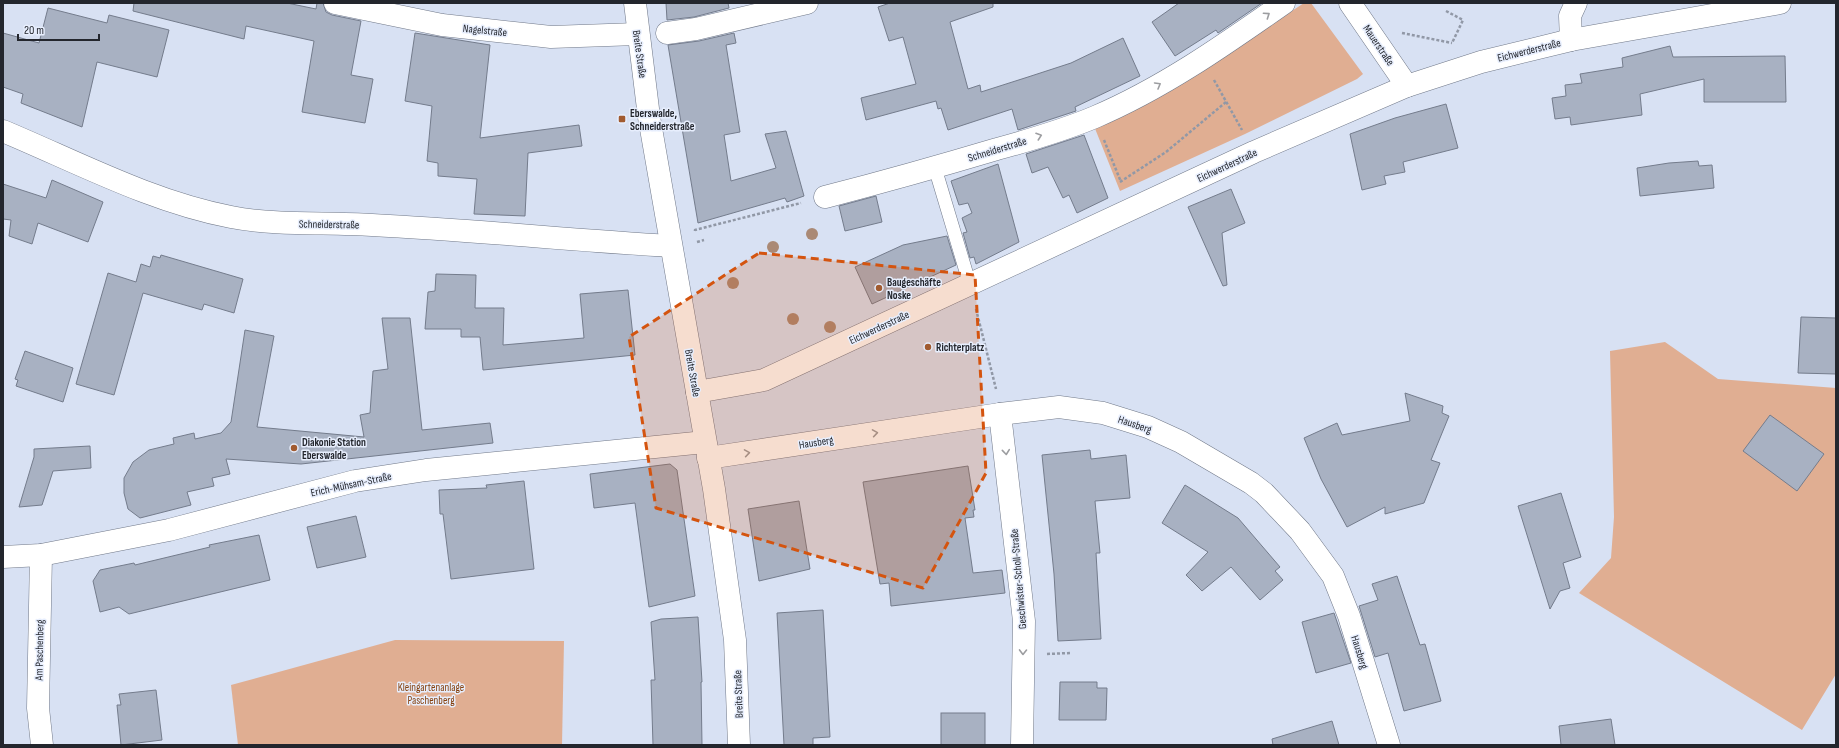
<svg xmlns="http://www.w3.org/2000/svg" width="1839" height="748" viewBox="0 0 1839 748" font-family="'Sofia Sans Condensed',sans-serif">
<rect width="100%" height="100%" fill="#d8e1f3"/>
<!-- green -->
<g fill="#e0ae92">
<path d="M1304 3H1311L1363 74 1357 79 1245 134 1120 191 1094 126 1142 105 1179 86Z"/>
<path d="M1665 342 1718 379 1836 388V674L1802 730 1579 593 1611 558 1614 517 1610 351Z"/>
<path d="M395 640 564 641 562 745H238L231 685Z"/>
</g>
<!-- building -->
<g fill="#a8b1c2" stroke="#747c8c">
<path d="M134 3H287L316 9 317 3H323L326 12 332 15 361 21 351 75 373 79 365 123 302 112 314 41 246 26 244 39 133 11Z"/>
<path d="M666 3H728L729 8 694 17 667 20Z"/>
<path d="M890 3H993V7L950 22 968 89 980 85 981 92 1028 77 1071 63 1123 38 1140 76 1075 107 1076 111 1018 130 1012 109 948 130 941 108 938 109 936 101 866 120 861 98 916 84 903 37 889 41 878 7Z"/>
<path d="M1179 3H1262L1218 33 1216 30 1175 56 1152 22Z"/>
<path d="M48 8 107 23 109 15 169 30 157 77 97 62 82 127 21 103 23 94 3 87V33L39 43Z"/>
<path d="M415 33 490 45 480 138 579 125 582 146 528 153 525 216 474 214 477 179 438 176V163L427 161 432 106 405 101Z"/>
<path d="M734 33 736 43 726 45 740 132 724 135 731 181 776 168 765 134 786 131 804 196 787 202 785 198 698 223 668 45 699 41Z"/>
<path d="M1670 46 1673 57 1785 56 1786 102H1704V79L1640 94 1642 115 1571 125 1570 117 1555 119 1552 98 1566 96 1565 85 1582 83 1580 74 1623 67 1622 58Z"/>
<path d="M1446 104 1458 148 1403 162 1405 172 1384 176 1386 184 1362 190 1350 134 1395 118Z"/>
<path d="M1084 135 1108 198 1077 213 1069 195 1063 198 1048 167 1032 173 1026 154Z"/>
<path d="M1698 161 1699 166 1712 165 1714 188 1640 196 1637 168 1669 163Z"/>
<path d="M998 164 1019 242 976 264 974 257 970 258 963 233 967 232 962 218 972 213 968 203 959 205 951 181Z"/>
<path d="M52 180 103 202 88 242 38 223 32 244 9 236 11 220 3 219V184L46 198Z"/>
<path d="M1231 189 1245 223 1222 233 1227 285 1223 286 1188 207Z"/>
<path d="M876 196 882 222 845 231 839 206Z"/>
<path d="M947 236 956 265 872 304 855 267 903 245Z"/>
<path d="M161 255 243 279 234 313 204 304 202 310 143 293 114 395 76 384 108 273 136 282 141 264 150 267 153 256 160 258Z"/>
<path d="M436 274 476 275 475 308H504L503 345 584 338 580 294 628 290 635 355 483 370 480 337H461V329H425L428 292 435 291Z"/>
<path d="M1801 317 1836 318V374L1798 373Z"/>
<path d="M382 318H410L422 430 490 423 493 443 301 464 226 459 230 474 212 478 214 486 187 492 191 505 140 518 128 509 124 493V478L133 462 149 450 174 444 173 438 194 433 195 439 221 433 231 422 245 330 274 336 257 427 364 437 360 415 370 413 373 371 388 369Z"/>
<path d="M25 351 73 368 63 402 16 386 18 380 15 379Z"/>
<path d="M1405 393 1443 406 1442 413 1449 416 1431 460 1440 463 1424 503 1385 514V507L1347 527 1321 479 1304 438 1337 423 1342 435 1410 421Z"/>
<path d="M1770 415 1824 454 1797 491 1743 451Z"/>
<path d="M90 446 91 468 53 471 42 505 19 507 34 457V449Z"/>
<path d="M1090 450 1091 459 1126 455 1130 498 1095 501 1100 553H1096L1101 639 1058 641 1054 574 1042 455Z"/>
<path d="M670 464 677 470 695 596 649 607 635 503 594 508 590 474Z"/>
<path d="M968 466 975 510H973L974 517 965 518 973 573 1002 570 1005 593 891 606 889 583 880 584 863 482Z"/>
<path d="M524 481 534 569 451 579 443 514H440L439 490 487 488 486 485Z"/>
<path d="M1185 485 1238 518 1280 567 1275 571 1283 580 1260 600 1231 567 1202 591 1186 575 1208 552 1162 523Z"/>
<path d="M1561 493 1581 557 1563 563 1570 588 1560 591 1550 609 1518 506Z"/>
<path d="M799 501 810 569 759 581 748 509Z"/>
<path d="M356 516 366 557 317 568 307 527Z"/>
<path d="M259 535 270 580 129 614 119 607 100 612 93 581 100 570 134 563 135 565 210 547 209 545Z"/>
<path d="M1397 576 1420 645 1425 644 1441 701 1404 711 1388 653 1375 657 1359 606 1378 600 1372 584Z"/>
<path d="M823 610 830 737 813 738V745H784L777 613Z"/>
<path d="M1334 613 1351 663 1316 673 1302 622Z"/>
<path d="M698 617 702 682H701L702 745H653L651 680H655L651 622 661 619Z"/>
<path d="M1060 682H1097V688H1107L1106 720H1059Z"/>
<path d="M156 690 162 740 121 745 117 705H121L119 694Z"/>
<rect x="941" y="713" width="44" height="32"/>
<path d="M1611 719 1615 745H1561L1559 726Z"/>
<path d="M1332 721 1339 745H1273L1272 739Z"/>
</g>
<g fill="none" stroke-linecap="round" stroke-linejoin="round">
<!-- service casing -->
<g stroke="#717989" stroke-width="14">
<path id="service" d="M935 168 970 285"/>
</g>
<!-- minor casing -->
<g stroke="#717989" stroke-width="23">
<g id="minor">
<path d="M335 3 442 25 551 37 637 34"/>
<path d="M1350 3 1407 86"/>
<path d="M667 33 696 29 807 3"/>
<path d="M1571 40 1570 16 1576 3"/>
<path d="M3 131C77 162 152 202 231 217 277 226 325 222 372 225 471 230 571 240 670 246"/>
<path d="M825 197C883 182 940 166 997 149 1030 140 1064 130 1095 117 1163 88 1224 45 1284 3"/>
<path d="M697 392 764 380 1254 152 1407 86 1481 62 1571 40 1780 3"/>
<path d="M1000 414 1024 621 1022 745"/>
<path d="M708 458 1000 414 1059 407 1103 413 1148 427 1181 442 1251 483 1264 493 1300 531 1333 576 1349 616 1389 745"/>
<path d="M41 555 38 708 42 745"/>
<path d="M3 557 41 555 169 530 355 481 426 470 705 442"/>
</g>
</g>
<!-- primary casing -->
<g stroke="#717989" stroke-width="23">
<path id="primary" d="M635 3 649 117 714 489 735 640 739 745"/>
</g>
<!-- path -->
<g stroke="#9198a6" stroke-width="2.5" stroke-dasharray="3 2" stroke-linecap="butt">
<path d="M1446 11 1463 20 1452 43"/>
<path d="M1402 33 1452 43"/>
<path d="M1214 80 1242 130"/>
<path d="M1104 140 1121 182"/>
<path d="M1120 182 1166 152 1226 102"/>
<path d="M695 231V230L801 203"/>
<path d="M697 242 704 240"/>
<path d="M976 309 996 389"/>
<path d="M1047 654 1070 653"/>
</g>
<!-- service -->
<use href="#service" stroke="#fff" stroke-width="13"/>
<!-- minor -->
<use href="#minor" stroke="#fff" stroke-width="22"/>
<!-- primary -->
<use href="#primary" stroke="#fff" stroke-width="22"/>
</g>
<!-- trees -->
<g fill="#aa8975">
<circle cx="812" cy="234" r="6"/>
<circle cx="773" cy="247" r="6"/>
<circle cx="733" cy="283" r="6"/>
<circle cx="793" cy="319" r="6"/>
<circle cx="830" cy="327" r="6"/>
</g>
<!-- one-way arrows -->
<defs><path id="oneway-chevron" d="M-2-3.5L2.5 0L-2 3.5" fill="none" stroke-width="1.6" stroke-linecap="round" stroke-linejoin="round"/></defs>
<g stroke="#9c9da0">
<use href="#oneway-chevron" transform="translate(1267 15) rotate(-34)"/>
<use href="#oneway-chevron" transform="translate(1158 85) rotate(-30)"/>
<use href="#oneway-chevron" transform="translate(1039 136) rotate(-19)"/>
<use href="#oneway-chevron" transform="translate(875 433) rotate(-9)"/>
<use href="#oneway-chevron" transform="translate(1006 452) rotate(84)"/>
<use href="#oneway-chevron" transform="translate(747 453) rotate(-9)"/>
<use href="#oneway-chevron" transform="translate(1023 652) rotate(91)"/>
</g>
<!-- marked area -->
<path fill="#d4540f" fill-opacity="0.2" stroke="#d4540f" stroke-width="3" stroke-dasharray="8 5" stroke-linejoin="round" d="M759 253 975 275 986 473 923 588 656 508 629 337Z"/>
<!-- markers -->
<g fill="#a15b30" stroke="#e7eefd" stroke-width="1.5">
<rect x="618" y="115" width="8" height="8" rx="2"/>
<circle cx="879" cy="288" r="4"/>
<circle cx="928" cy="347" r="4"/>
<circle cx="294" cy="448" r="4"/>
</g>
<g text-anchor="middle" stroke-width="3" stroke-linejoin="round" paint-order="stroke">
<!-- street labels -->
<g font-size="11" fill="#23262d" stroke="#e7eefd">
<text transform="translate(485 30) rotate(6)" y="4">Nagelstraße</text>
<text transform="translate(1379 45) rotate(56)" y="4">Mauerstraße</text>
<text transform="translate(1529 50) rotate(-14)" y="4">Eichwerderstraße</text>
<text transform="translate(640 54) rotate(82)" y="4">Breite Straße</text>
<text transform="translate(997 149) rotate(-17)" y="4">Schneiderstraße</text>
<text transform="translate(1227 165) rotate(-25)" y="4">Eichwerderstraße</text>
<text transform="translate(329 224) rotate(1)" y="4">Schneiderstraße</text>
<text transform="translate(879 327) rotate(-25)" y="4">Eichwerderstraße</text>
<text transform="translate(693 373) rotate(80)" y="4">Breite Straße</text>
<text transform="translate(1135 424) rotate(19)" y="4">Hausberg</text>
<text transform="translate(816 442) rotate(-9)" y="4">Hausberg</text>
<text transform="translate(351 484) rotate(-12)" y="4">Erich-Mühsam-Straße</text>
<text transform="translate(1018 579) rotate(-95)" y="4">Geschwister-Scholl-Straße</text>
<text transform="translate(39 650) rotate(-89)" y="4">Am Paschenberg</text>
<text transform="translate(1360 652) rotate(73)" y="4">Hausberg</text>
<text transform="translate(738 694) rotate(-92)" y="4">Breite Straße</text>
</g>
<!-- poi labels -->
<g font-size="11" font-weight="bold" fill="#23262d" stroke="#e7eefd" text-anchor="start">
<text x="630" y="117">Eberswalde,<tspan x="630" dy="13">Schneiderstraße</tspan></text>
<text x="887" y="286">Baugeschäfte<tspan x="887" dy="13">Noske</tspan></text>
<text x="936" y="351">Richterplatz</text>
<text x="302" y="446">Diakonie Station<tspan x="302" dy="13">Eberswalde</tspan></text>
</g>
<!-- park labels -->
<g font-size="11" fill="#85410e" stroke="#e7eefd">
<text x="431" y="691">Kleingartenanlage<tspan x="431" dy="13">Paschenberg</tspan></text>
</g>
</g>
<!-- border -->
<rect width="1839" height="748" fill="none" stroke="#23262d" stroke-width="8"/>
<!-- scale -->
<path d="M18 34v6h81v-6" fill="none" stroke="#23262d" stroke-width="2"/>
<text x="24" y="34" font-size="12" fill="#23262d" stroke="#e7eefd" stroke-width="3" paint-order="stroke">20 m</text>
</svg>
